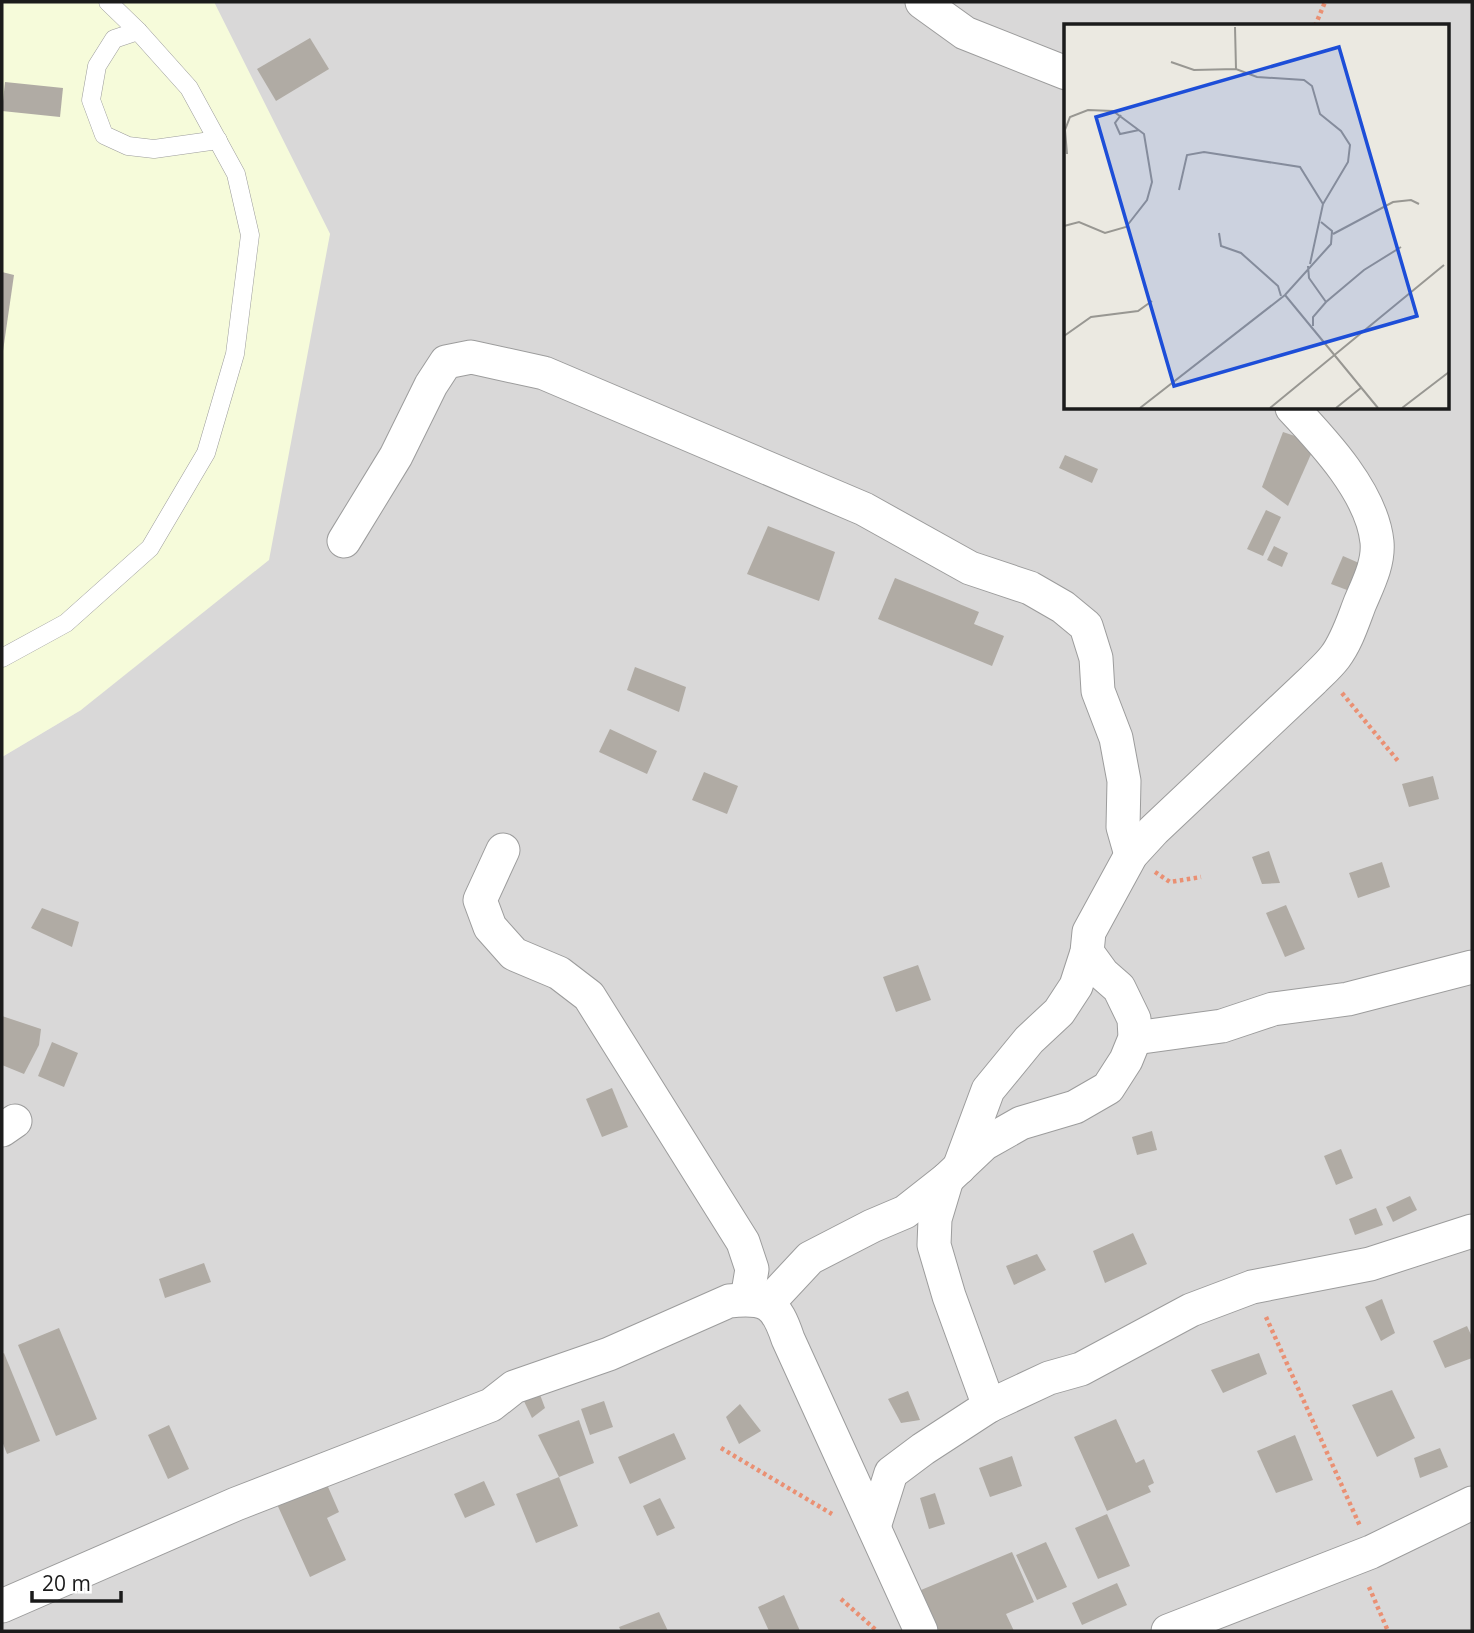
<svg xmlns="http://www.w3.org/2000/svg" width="1474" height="1633" viewBox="0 0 1474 1633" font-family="'Open Sans',sans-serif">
<rect width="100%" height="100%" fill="#ebe9e1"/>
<!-- residential -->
<path fill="#d9d8d8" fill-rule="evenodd" d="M214 2H1472V1631H2V757L81 710 330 234ZM1066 26H1448V408H1066Z"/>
<!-- education -->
<path fill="#f6fbda" d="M2 2H214L330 234 269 560 81 710 2 757Z"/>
<!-- building -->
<g fill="#b0aba4">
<path d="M310 38 329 69 276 101 257 69Z"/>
<path d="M5 82 63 88 60 117 2 111Z"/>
<path d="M2 272 14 275 3 351H2Z"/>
<path d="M1283 432 1316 443 1288 506 1262 487Z"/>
<path d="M1065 455 1098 469 1092 483 1059 468Z"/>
<path d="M1266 510 1281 517 1263 556 1247 549Z"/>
<path d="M768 526 835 552 819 601 747 574Z"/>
<path d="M1274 546 1288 553 1282 567 1267 560Z"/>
<path d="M1343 556 1359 563 1347 590 1331 584Z"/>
<path d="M895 578 979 612 974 624 1004 636 992 666 878 619Z"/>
<path d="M635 667 686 687 679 712 627 690Z"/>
<path d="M610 729 657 751 647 774 599 752Z"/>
<path d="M704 772 738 786 727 814 692 800Z"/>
<path d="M1433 776 1439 799 1409 807 1402 784Z"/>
<path d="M1269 851 1280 883 1262 884 1252 857Z"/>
<path d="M1382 862 1390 887 1358 898 1349 873Z"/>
<path d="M1286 905 1305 949 1285 957 1266 913Z"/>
<path d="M42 908 79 922 72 947 31 928Z"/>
<path d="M918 965 931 1000 896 1012 883 977Z"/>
<path d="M2 1016 41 1029 39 1045 24 1074 2 1065Z"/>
<path d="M52 1042 78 1053 64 1087 38 1076Z"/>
<path d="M612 1088 628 1127 602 1137 586 1099Z"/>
<path d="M1152 1131 1157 1150 1137 1155 1132 1137Z"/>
<path d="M1341 1149 1353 1178 1336 1185 1324 1156Z"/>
<path d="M1410 1196 1417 1210 1393 1222 1386 1207Z"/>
<path d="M1376 1208 1383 1225 1355 1235 1349 1219Z"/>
<path d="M1133 1233 1147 1264 1105 1283 1093 1251Z"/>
<path d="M1037 1254 1046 1270 1014 1285 1006 1266Z"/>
<path d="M204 1263 211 1282 165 1298 159 1279Z"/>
<path d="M1382 1299 1395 1333 1381 1341 1365 1307Z"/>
<path d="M1467 1326 1472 1337V1358L1445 1368 1433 1341Z"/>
<path d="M59 1328 97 1419 56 1436 18 1345Z"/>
<path d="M4 1353 40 1441 7 1454 2 1441V1354Z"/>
<path d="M1259 1353 1267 1374 1223 1393 1211 1370Z"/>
<path d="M1392 1390 1415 1438 1377 1457 1352 1405Z"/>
<path d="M908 1391 920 1420 901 1423 888 1399Z"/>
<path d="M539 1392 545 1408 532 1418 522 1397Z"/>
<path d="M604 1401 613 1427 590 1435 581 1409Z"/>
<path d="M740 1404 761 1431 739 1444 726 1417Z"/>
<path d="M1116 1419 1136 1463 1144 1459 1154 1483 1148 1486 1151 1492 1107 1511 1074 1437Z"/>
<path d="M579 1420 594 1463 559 1477 538 1435Z"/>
<path d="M169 1425 189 1469 168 1479 148 1435Z"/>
<path d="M674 1433 686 1459 630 1484 618 1457Z"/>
<path d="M1295 1435 1313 1480 1276 1493 1257 1451Z"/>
<path d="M1440 1448 1448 1467 1420 1478 1414 1458Z"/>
<path d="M1012 1456 1022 1486 990 1497 979 1468Z"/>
<path d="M559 1477 578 1526 536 1543 516 1494Z"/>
<path d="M325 1480 339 1512 327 1518 346 1560 310 1577 276 1502Z"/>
<path d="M484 1481 495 1505 465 1518 454 1494Z"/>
<path d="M935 1493 945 1524 929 1529 920 1498Z"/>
<path d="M660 1498 675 1528 657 1536 643 1506Z"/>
<path d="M1107 1514 1130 1566 1098 1579 1075 1528Z"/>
<path d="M1046 1542 1067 1587 1037 1600 1016 1555Z"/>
<path d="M1012 1552 1034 1602 1006 1614 1014 1631H939L921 1590Z"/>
<path d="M1117 1583 1127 1605 1082 1625 1072 1603Z"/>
<path d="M784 1595 800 1631H769L758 1607Z"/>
<path d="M659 1612 668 1631H621L619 1627Z"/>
</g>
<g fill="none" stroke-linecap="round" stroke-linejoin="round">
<!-- service casing -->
<g stroke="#9c9c9c" stroke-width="19">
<g id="service">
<path d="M138 31 114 39 97 66 91 100 104 135 128 146 154 149 218 140"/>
<path d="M2 658 66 623 150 548 206 453 235 354 250 235 236 174 189 88 138 31 108 2"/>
</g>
</g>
<!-- minor casing -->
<g stroke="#9c9c9c" stroke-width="35">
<g id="minor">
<path d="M922 2 965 33 1066 73"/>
<path d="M344 541 396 456 431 385 446 362 471 357 544 373 864 509 970 568 1030 588 1063 607 1086 626 1096 658 1098 691 1116 738 1124 781 1123 827 1131 855"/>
<path d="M503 850 480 900 490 927 514 954 559 973 589 996 743 1242 752 1269 747 1299"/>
<path d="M1135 1038 1222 1026 1273 1009 1348 999 1472 967"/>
<path d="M2 1130 15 1121"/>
<path d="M959 1168 988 1090 1029 1040 1059 1012 1076 986 1087 952 1089 932 1131 855 1154 830 1313 680C1320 673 1329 665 1335 657 1347 641 1353 621 1360 603 1368 584 1379 563 1377 542 1372 493 1324 442 1292 408"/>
<path d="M947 1179 935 1219 934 1245 949 1296 989 1406"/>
<path d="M768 1303 810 1258 872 1226 905 1212 947 1179 984 1144 1021 1123 1075 1107 1108 1088 1126 1060 1135 1038 1134 1019 1119 988 1103 974 1087 952"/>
<path d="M874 1527 891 1473 923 1449 989 1406 1049 1378 1081 1369 1191 1310 1252 1287 1370 1264 1472 1231"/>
<path d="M2 1606 236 1504 491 1405 514 1387 609 1354 729 1301C767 1297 776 1303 788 1339L921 1631"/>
<path d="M1168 1631 1371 1552 1472 1503"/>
</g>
</g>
<!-- path -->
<g stroke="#ea9073" stroke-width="4.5" stroke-dasharray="3.5 3.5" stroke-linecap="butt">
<path d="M1315 26 1325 2"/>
<path d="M1342 693 1398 761"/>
<path d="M1155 872 1170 882 1201 877"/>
<path d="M1266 1317 1360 1526"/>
<path d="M721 1448 832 1514"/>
<path d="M1369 1587 1388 1631"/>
<path d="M841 1599 877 1631"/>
</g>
<!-- service -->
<use href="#service" stroke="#fff" stroke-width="18"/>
<!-- minor -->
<use href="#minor" stroke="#fff" stroke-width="33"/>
</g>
<!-- overview -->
<g transform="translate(1064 24)">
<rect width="385" height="385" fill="#ebe9e1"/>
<path fill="none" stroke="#989792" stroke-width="2" d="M171 3 172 45M107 38 130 46 172 45 193 53 240 56 248 62 256 90 277 107 286 121 284 138 259 180 246 240M57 91 51 99 56 110 75 106M115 166 123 131 140 128 236 143 259 180M0 202 15 198 41 209 62 203 83 176 88 158 80 110 49 87 24 86 6 93 1 106 3 130M155 209 157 222 177 229 214 262 217 272M269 210 329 178 347 176 355 180M244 242 245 254 262 278M221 271 314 384M249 302V293L262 278 300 246 337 223M0 312 27 293 74 287 88 277M76 384 221 271 267 220 268 207 257 198M206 384 380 241M272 384 298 363M338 384 385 348"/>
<path fill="#1d4ed8" fill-opacity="0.15" stroke="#1d4ed8" stroke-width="3.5" d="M275 23 353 292 110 362 32 93Z"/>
<rect width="385" height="385" fill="none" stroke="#1b1b1b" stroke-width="3.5"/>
</g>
<!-- border -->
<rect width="1474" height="1633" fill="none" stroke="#1b1b1b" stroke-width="7"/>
<!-- scale -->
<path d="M32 1591v10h89v-10" fill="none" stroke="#1b1b1b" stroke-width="3.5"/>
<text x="42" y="1591" font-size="21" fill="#1b1b1b" stroke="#ffffff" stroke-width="5" paint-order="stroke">20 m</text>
</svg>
